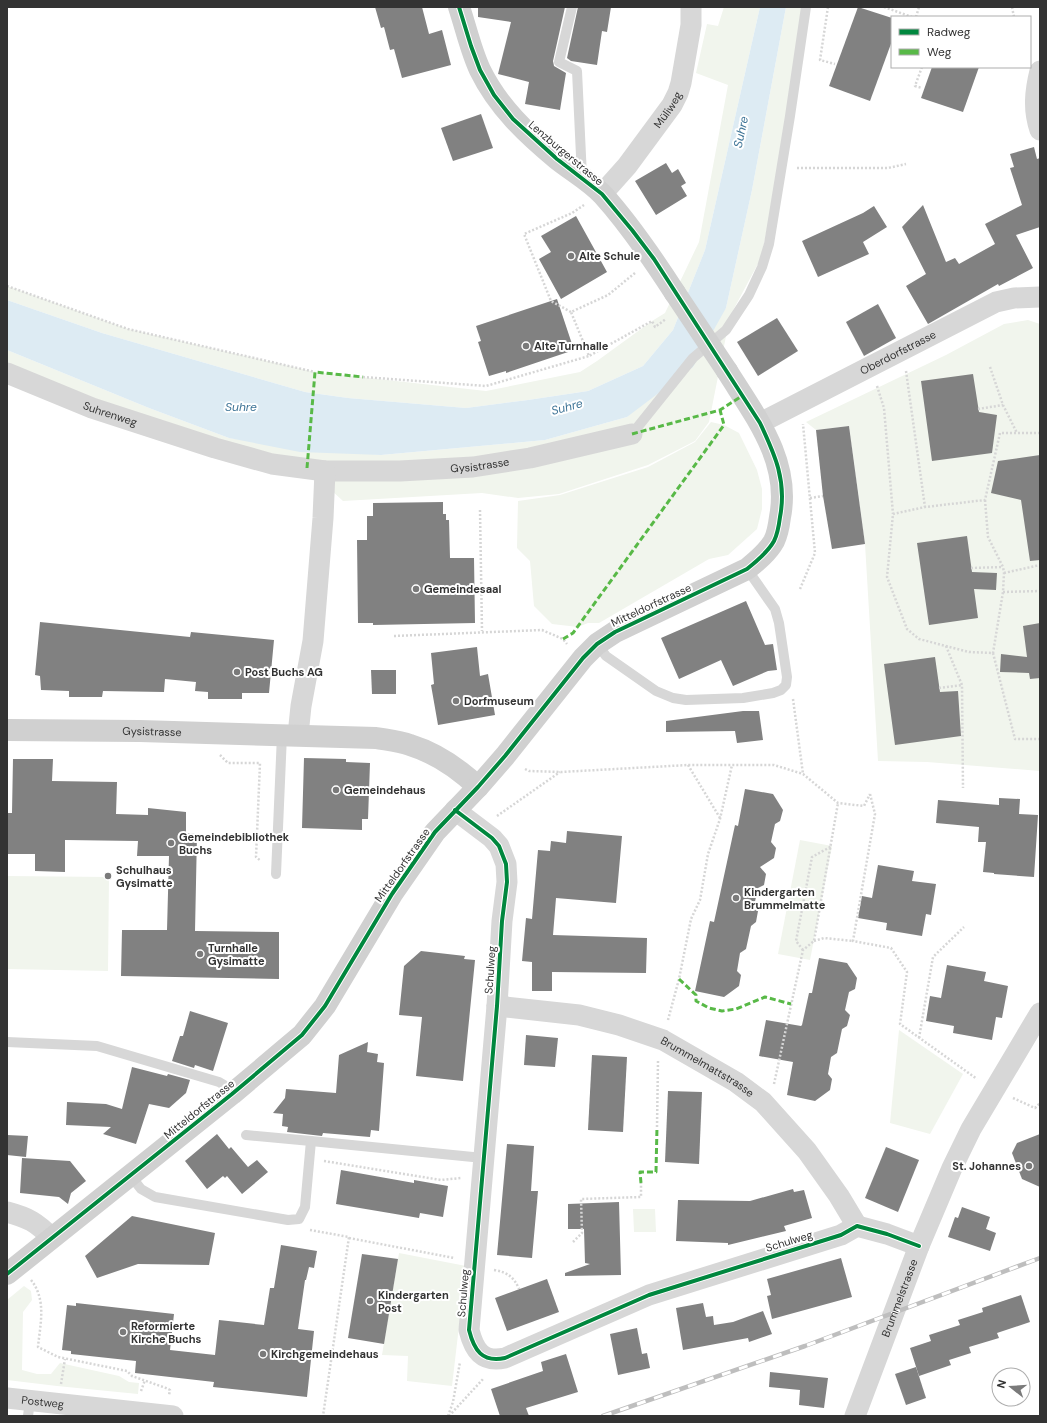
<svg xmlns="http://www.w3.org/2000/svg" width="1047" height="1423" viewBox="0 0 1047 1423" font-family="'DM Sans',sans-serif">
<rect width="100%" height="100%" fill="#fff"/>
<!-- green -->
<g fill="#f1f5ed">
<path d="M724 7H760L705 250 673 330 643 366 588 391 528 400 466 408 348 398 305 392 102 333 7 300V286L128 329 315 372 486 391 580 372 597 361 652 321 665 313 699 242 728 85 696 73 707 24 718 26Z"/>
<path d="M786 7H804L790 116 761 258 730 316 709 422 695 441 648 465 559 494 518 498 482 493 343 501 307 468 134 414 7 363V350L149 408 229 438 381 455 545 440 627 417 726 308 752 190Z"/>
<path d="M1028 320 1040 324V771L927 762 878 761 865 544 849 426 816 430 806 422 946 355 1004 324Z"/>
<path d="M711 422 724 425 739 433 757 470 762 489V509L757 529 728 555 709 559 599 623H588L578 627 552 624 534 606 530 561 517 548 518 501 560 495 648 467 695 442Z"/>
<path d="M800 840 832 846 810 960 778 954Z"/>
<path d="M7 876 109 877 108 971 7 969Z"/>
<path d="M899 1030 963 1074 930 1134 890 1123Z"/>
<path d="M633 1209H655L656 1232H634Z"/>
<path d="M399 1253 466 1266 452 1386 407 1381 408 1356 382 1355Z"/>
<path d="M24 1286 31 1291 32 1300 23 1312 22 1370 37 1374H51L60 1363 119 1376 129 1382 139 1383 138 1394 57 1386 7 1380V1300Z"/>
</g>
<!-- water -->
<path fill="#ddebf3" d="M760 7H786L752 190 726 308 693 367 627 417 545 440 381 455 300 452 229 438 149 408 7 350V300L102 333 305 392 348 398 466 408 528 400 588 391 643 366 673 330 705 250Z"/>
<!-- building -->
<g fill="#818181">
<path d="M375 7H422L429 34 442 30 451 65 402 78 394 49 390 50 384 27 381 28Z"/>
<path d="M478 7H565L553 61 554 66 566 73 560 110 525 104 529 82 498 74 511 22 478 17Z"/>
<path d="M578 7H611L607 32 602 31 597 65 571 61 567 58Z"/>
<path d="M858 7 892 18V41L870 101 829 86Z"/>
<path d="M932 67H979L963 112 921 98Z"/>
<path d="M481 114 493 148 453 161 441 128Z"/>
<path d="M1034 147 1037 159 1040 158V227L1016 235 1033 268 999 286 998 284 928 324 906 286 926 274 902 227 923 205 946 262 955 258 959 264 995 244 985 224 1022 205 1010 168 1014 167 1010 154Z"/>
<path d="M666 163 672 173 678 169 686 183 681 186 687 196 656 215 635 181Z"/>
<path d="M874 206 887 227 863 242 869 254 818 277 802 241 863 213Z"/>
<path d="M576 216 607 272 561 299 539 259 551 252 541 236Z"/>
<path d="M557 299 574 350 506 373V371L489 376 478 342 481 341 476 326Z"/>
<path d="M878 304 896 338 864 356 846 322Z"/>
<path d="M777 318 798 351 758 376 737 342Z"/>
<path d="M973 374 979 412 997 415 992 453 932 461 921 381Z"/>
<path d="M849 426 865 544 832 549 823 496 816 430Z"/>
<path d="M1040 455V560L1030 561 1021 500 991 493 998 461Z"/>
<path d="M443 502V514H446V520H449L450 558H474L475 623 373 625V623H358L357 540H367V516H373V503Z"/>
<path d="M967 536 972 572 997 573 996 590 974 589 978 618 929 625 917 543Z"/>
<path d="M746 601 765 645 773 644 777 670 768 671 733 686 721 660 679 679 661 638Z"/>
<path d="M40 622 190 637 191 632 274 640 269 693H242V699H208V692L195 691 196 682 165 679 164 692 103 691 102 697H69V691L41 690 40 676 35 675Z"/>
<path d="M1040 623V678L1030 679 1029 673 1000 672 1001 654 1027 657 1023 626Z"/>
<path d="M477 647 480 676 488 674 495 715 438 725 431 685 434 684 431 653Z"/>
<path d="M935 657 940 692 958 691 961 736 895 745 884 664Z"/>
<path d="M371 670H396V694H372Z"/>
<path d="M743 711H759L763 740 737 743 735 731 666 732V721Z"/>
<path d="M304 758 346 759V762L370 763 368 819H362V830L302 828Z"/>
<path d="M13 759H53L52 781 117 782 116 814 148 815V808L186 812V833L197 834 195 931 279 932V979L121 976 122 930H167L169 856H137L138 841 65 840V872L35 871V854H7V813H12Z"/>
<path d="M745 789 773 794 783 810 780 821 775 824 771 842 776 848 774 858 760 867 766 874 764 885 758 888 754 906 758 911 756 922 751 926 746 949 740 953 737 971 741 975 739 986 724 997 695 991 710 921 714 922 735 825 738 826Z"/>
<path d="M999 798 1020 799 1019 814 1038 815 1034 877 994 874V873L983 872 986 842H978L979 827 936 823 938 800 999 805Z"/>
<path d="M567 831 622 836 616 903 556 898 553 935 647 938 646 973 552 972V991H532V962L522 961 526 918 532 919 538 850 550 851 551 841 566 843Z"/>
<path d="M878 865 914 871 912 881 936 884 931 915 926 914 922 936 886 930 887 923 858 918 862 896 872 898Z"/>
<path d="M421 951 465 956 464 959 475 960 463 1081 416 1076 422 1017 399 1015 404 966Z"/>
<path d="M819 958 847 963 857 978 855 989 849 992 845 1010 850 1015 847 1026 842 1029 837 1053 831 1057 828 1074 832 1079 830 1090 815 1101 787 1095 793 1062 759 1056 766 1020 801 1026 802 1025 809 993H812Z"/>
<path d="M947 965 986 972 984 981 1008 986 1002 1018 996 1017 992 1040 953 1033 954 1026 926 1021 930 996 941 998Z"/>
<path d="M190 1011 228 1023 213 1071 195 1065 194 1068 172 1061 180 1036H183Z"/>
<path d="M526 1035 558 1038 555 1067 524 1065Z"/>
<path d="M368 1042 367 1052 378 1054 377 1062 384 1063 379 1131 371 1130 370 1137 323 1133 322 1136 287 1132 288 1127 282 1126 283 1114 273 1113 285 1098 286 1089 336 1093 339 1055Z"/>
<path d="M592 1055 627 1057 623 1132 588 1130Z"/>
<path d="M132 1067 167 1076 168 1074 190 1080 186 1093 169 1108 149 1104 136 1144 103 1134 111 1127 66 1125 67 1102 106 1104 122 1109Z"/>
<path d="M668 1091 702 1092 699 1164 665 1162Z"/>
<path d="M217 1134 229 1149 231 1147 248 1167 257 1160 268 1172 242 1194 227 1176 225 1178 223 1176 207 1189 185 1161Z"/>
<path d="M1040 1134V1187L1022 1179 1012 1153 1017 1143Z"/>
<path d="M7 1135 28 1136 26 1157 7 1155Z"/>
<path d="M507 1144 534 1146 531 1191H538L532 1258 497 1255Z"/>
<path d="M886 1147 919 1160 898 1212 865 1198Z"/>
<path d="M22 1158 70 1161 86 1181 71 1193 68 1204 59 1197 20 1193Z"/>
<path d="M341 1170 414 1183V1180L448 1186 443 1217 420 1213 419 1218 336 1204Z"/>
<path d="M793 1189 794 1192 804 1190 812 1218 784 1226 786 1231 728 1245V1243L676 1241 678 1200 750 1201Z"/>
<path d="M619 1202 621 1275 565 1276V1273L590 1264 585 1263 584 1229H568V1204Z"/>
<path d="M962 1207 990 1217 986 1229 996 1233 990 1251 948 1237 955 1217 958 1218Z"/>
<path d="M132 1216 215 1233 209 1265 138 1264 97 1278 85 1256Z"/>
<path d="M281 1245 317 1251 314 1268 309 1267 306 1280H305L298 1329 314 1331 307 1397 213 1387 214 1382 135 1373 136 1361 71 1354V1351L62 1350 67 1305 76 1306V1303L174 1314 170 1350 215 1355 219 1320 264 1325 270 1288H274Z"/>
<path d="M362 1254 398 1259 384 1344 348 1338Z"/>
<path d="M841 1258 852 1297 772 1319 767 1296 771 1295 767 1279Z"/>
<path d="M547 1279 559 1312 507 1331 495 1298Z"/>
<path d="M1021 1295 1030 1322 997 1333 999 1338 969 1347 971 1353 949 1360 951 1365 919 1376 910 1348 931 1341 929 1335 960 1325 958 1320 983 1312 982 1308Z"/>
<path d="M703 1303 706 1317 713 1316 714 1325 733 1322 763 1311 772 1334 749 1342 748 1338 683 1350 676 1308Z"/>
<path d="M637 1328 642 1354 647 1353 650 1368 618 1375 610 1334Z"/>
<path d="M566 1354 578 1392 526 1408 529 1416H500L491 1389 543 1371 541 1362Z"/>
<path d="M916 1367 926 1398 906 1405 895 1374Z"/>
<path d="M770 1372 828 1378 824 1408 799 1405 800 1390 769 1387Z"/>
</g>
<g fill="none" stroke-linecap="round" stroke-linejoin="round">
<!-- path -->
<g stroke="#d6d6d6" stroke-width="2.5" stroke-dasharray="2 2" stroke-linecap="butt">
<path d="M828 7 820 60 835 64"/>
<path d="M884 7 912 17"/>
<path d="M1012 7 1014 17"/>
<path d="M916 17 919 7"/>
<path d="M922 67 915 86 922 88"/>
<path d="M797 168H888L906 164"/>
<path d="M635 273 608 295 571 312 589 356 652 321 655 327 666 319"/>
<path d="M7 286 128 329 315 372"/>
<path d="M571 312 551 301 524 234 572 213 584 205"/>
<path d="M990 367 1003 405 1017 433"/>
<path d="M906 371 925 507"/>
<path d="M363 377 486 386 589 356"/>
<path d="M877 386 884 408 893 514"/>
<path d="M978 409 1003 405"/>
<path d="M1040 433H1000L985 500 925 507 893 514 887 577 907 629 919 639 969 652 993 653 1015 739H1040"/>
<path d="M810 498 823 496"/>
<path d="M985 500 988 537 1003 567 1004 573 1003 592 993 653"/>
<path d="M480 510 482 631"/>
<path d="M971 568 1003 567"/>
<path d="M1004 573 1040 565"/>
<path d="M800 589 815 553 803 424"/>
<path d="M1003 592 1040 591"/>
<path d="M394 636 542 630 563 639 567 644"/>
<path d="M946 646 962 685 963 788"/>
<path d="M939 688 962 685"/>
<path d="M793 699 803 774"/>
<path d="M220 755 228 763H260L256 857 261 861"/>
<path d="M688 765 720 818"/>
<path d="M525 769 529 771 561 772 688 765H774L803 774 838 803 864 806 870 794"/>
<path d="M870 794 875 814 853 941 891 948 907 972 900 1024 977 1079"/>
<path d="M497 816 560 772"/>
<path d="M814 941 824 938 853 941"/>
<path d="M803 950 796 941 812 857 832 846"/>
<path d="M668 1020 679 979 691 919 700 900 708 854 720 819 732 765"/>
<path d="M919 1038 933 957 964 927"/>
<path d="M774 1084 803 950 814 941 838 803"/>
<path d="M1013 1098 1035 1108 1040 1103"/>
<path d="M657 1127 658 1061"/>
<path d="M324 1161 441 1180 461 1178"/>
<path d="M310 1230 349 1237 323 1416"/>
<path d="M349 1238 454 1258"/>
<path d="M573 1242 582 1233 581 1199 641 1197V1183"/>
<path d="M494 1270C507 1272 514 1277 519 1289"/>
<path d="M31 1280C47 1300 40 1325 38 1347L58 1357 127 1371 132 1376 166 1388 170 1390 169 1395"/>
<path d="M61 1384 65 1359"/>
<path d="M141 1391 145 1380"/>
<path d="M448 1416 453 1402 460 1362"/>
<path d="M449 1416 484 1378"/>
</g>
<!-- lane -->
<g stroke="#d7d7d7" stroke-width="10">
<path d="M572 7 559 62 577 71 582 177"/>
<path d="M632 434 693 358 726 330 749 295 762 267 769 244 790 116 806 7"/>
<path d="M597 644 606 656 656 691 673 698 686 700 743 698 773 693 781 690 786 685 787 677 779 623 775 609 747 569"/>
<path d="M276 874 282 735"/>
<path d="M7 1042 97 1046 219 1082 224 1085 232 1094"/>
<path d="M246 1135 311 1141"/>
<path d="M130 1175 141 1189 155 1197 288 1220 299 1219 305 1207 311 1141 483 1158"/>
<path d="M28 1416 30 1401"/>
</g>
<!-- street -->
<g stroke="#d7d7d7" stroke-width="21">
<path d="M1040 71C1035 91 1033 110 1040 130"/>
<path id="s1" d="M602 194 627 166 672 105 678 93 681 83 691 25V7"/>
<path id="s2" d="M7 373 92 408 215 448 272 464 325 471H400L473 467 530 458 632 434"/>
<path id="s3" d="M760 423 996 302 1014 298 1040 297"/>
<path d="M298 735 301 706 313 641 323 518 325 471"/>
<path d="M455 810 492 838 499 846 506 864 507 882 502 921 497 1006 469 1330C474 1350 482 1363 505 1358L649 1295 841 1235 857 1226 887 1234 919 1246"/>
<path id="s4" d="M497 1006 579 1015 619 1025 663 1040 736 1082 763 1102 807 1151 839 1196 857 1226"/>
<path d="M7 1212C29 1218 36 1222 52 1238"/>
<path id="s5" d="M7 1398 173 1416"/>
<path id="s6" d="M855 1416 919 1246 952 1168 971 1129 1040 1013"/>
</g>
<!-- secondary -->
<g stroke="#d0d0d0" stroke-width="22">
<path d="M459 7C466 28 471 51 480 70 498 107 527 134 557 159 572 171 590 181 603 195 630 225 653 259 675 293"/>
<path id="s7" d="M7 730 140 731 376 738C387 740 399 741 410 745 436 753 458 768 478 787"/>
<path d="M7 1274 232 1094 302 1035 325 1006 392 894 435 832 478 787 505 756 583 658 597 644 615 632 747 569C757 561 768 552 774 541 778 533 779 525 780 517 791 461 755 416 727 371"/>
</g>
<!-- rail casing -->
<g stroke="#bebebe" stroke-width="4.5">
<path id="rail" d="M603 1416 805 1346 1040 1258"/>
</g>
<!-- rail -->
<use href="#rail" stroke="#fff" stroke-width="3" stroke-dasharray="9" stroke-linecap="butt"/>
<!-- secondary-bridge -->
<path stroke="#d0d0d0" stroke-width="22" d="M675 293 727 371"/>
<!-- quiet -->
<g stroke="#58b947" stroke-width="3" stroke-dasharray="6 3" stroke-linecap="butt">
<path d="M632 434 720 410 742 396"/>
<path d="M307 468 315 372 363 377"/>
<path d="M563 639 573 633 724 425 720 410"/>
<path d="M679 979 696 995V1001L709 1008 722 1011 736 1009 765 997 791 1004"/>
<path d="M641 1183 640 1172H656L657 1127"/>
</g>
<!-- cycleway casing -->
<g stroke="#fff" stroke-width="6">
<g id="cycleway">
<path d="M455 810 492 838 499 846 506 864 507 882 502 921 497 1006 469 1330C474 1350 482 1363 505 1358L649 1295 841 1235 857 1226 887 1234 919 1246"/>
<path d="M7 1274 232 1094 302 1035 325 1006 392 894 435 832 478 787 505 756 583 658 597 644 615 632 747 569C757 561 768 552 774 541 778 533 779 525 780 517 787 481 775 455 760 423L654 259 632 230 602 194 557 159 513 119 494 95 480 70 471 46 459 7"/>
</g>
</g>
<!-- cycleway -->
<use href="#cycleway" stroke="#00873e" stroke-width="4"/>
</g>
<!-- markers -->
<g fill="#7a7a7a" stroke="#fff" stroke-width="1.5">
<circle cx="571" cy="256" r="4"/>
<circle cx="526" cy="346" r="4"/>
<circle cx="416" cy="589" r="4"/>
<circle cx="237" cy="672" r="4"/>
<circle cx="456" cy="701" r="4"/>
<circle cx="336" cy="790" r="4"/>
<circle cx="171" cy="843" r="4"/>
<circle cx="108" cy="876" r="4"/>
<circle cx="736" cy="898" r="4"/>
<circle cx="200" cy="954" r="4"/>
<circle cx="1029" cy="1166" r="4"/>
<circle cx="370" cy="1301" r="4"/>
<circle cx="123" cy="1332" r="4"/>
<circle cx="263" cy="1354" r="4"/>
</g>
<g text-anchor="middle" stroke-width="4" stroke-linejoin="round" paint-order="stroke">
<!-- street labels -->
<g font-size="11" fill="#333" stroke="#fff">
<text dy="4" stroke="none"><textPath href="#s1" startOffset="107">Müliweg</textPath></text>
<text transform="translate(566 153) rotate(40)" y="4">Lenzburgerstrasse</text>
<text dy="4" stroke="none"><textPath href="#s3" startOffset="155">Oberdorfstrasse</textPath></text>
<text dy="4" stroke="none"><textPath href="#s2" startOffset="111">Suhrenweg</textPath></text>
<text dy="4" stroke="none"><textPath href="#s2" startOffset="489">Gysistrasse</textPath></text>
<text transform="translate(651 605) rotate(-25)" y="4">Mitteldorfstrasse</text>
<text dy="4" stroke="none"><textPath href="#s7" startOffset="145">Gysistrasse</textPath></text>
<text transform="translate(402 865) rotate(-55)" y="4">Mitteldorfstrasse</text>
<text transform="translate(490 970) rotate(-86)" y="4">Schulweg</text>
<text dy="4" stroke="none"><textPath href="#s4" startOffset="222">Brummelmattstrasse</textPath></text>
<text transform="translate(199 1109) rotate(-39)" y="4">Mitteldorfstrasse</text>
<text transform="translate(789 1241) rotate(-17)" y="4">Schulweg</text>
<text transform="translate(463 1293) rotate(-85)" y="4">Schulweg</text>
<text dy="4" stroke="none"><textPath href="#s6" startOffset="126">Brummelstrasse</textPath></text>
<text dy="4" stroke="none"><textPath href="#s5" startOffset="36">Postweg</textPath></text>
</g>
<!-- poi labels -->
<g font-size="11" font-weight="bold" fill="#333" stroke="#fff" text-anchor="start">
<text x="579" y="260">Alte Schule</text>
<text x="534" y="350">Alte Turnhalle</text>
<text x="424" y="593">Gemeindesaal</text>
<text x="245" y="676">Post Buchs AG</text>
<text x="464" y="705">Dorfmuseum</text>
<text x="344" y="794">Gemeindehaus</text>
<text x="179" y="841">Gemeindebibliothek<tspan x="179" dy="13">Buchs</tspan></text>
<text x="116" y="874">Schulhaus<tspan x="116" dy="13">Gysimatte</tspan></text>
<text x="744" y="896">Kindergarten<tspan x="744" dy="13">Brummelmatte</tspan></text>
<text x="208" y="952">Turnhalle<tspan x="208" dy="13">Gysimatte</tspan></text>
<text x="1021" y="1170" text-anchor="end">St. Johannes</text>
<text x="378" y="1299">Kindergarten<tspan x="378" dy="13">Post</tspan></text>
<text x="131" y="1330">Reformierte<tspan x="131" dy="13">Kirche Buchs</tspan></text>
<text x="271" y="1358">Kirchgemeindehaus</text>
</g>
<!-- water labels -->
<g font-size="12" font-style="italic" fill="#3f7597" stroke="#fff">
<text transform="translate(741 132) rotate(-78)" y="4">Suhre</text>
<text x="241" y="411">Suhre</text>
<text transform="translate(567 407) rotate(-15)" y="4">Suhre</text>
</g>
</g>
<!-- border -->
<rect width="1047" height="1423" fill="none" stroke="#333333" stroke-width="16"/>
<!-- legend -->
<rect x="891" y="16" width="140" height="52" fill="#ffffff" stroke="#adadad"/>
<rect x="899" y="29" width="20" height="6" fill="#00873e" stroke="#adadad"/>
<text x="927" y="36" font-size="12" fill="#333333">Radweg</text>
<rect x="899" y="49" width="20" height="6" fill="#58b947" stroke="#adadad"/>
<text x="927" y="56" font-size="12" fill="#333333">Weg</text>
<!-- north arrow -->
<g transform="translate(1011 1387) rotate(287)"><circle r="19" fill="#ffffff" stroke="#adadad"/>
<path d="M0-3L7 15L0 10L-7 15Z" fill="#7a7a7a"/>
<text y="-6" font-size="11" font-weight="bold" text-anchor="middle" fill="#333333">N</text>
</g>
</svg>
